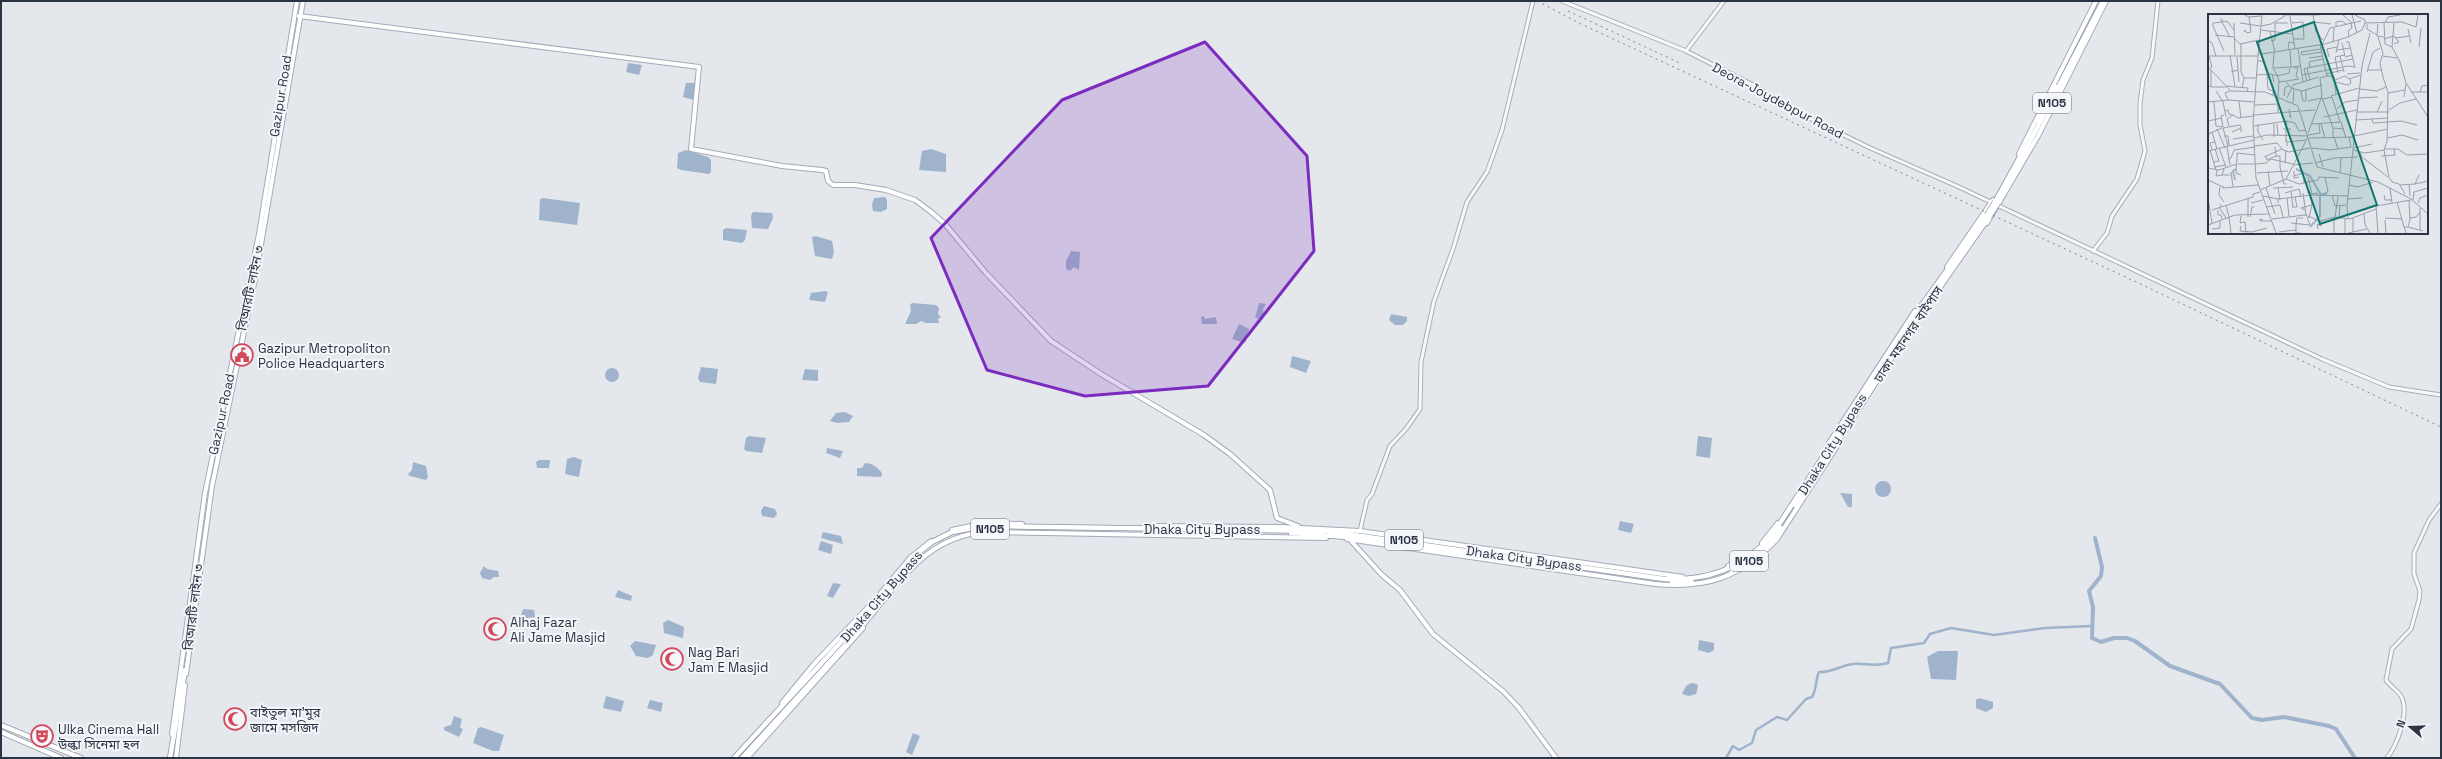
<svg xmlns="http://www.w3.org/2000/svg" width="2442" height="759" viewBox="0 0 2442 759" font-family="'Space Grotesk','Noto Sans Bengali',sans-serif">
<rect width="100%" height="100%" fill="#e4e7ec"/>
<!-- water -->
<g fill="#9fb4cc">
<path d="M628 63 642 65 639 75 626 72Z"/>
<path d="M686 83H695L694 100 683 97Z"/>
<path d="M931 149 946 154V172L919 170 922 151Z"/>
<path d="M686 150 708 157 711 160V172L709 174 681 170 677 168 678 153Z"/>
<path d="M885 197 887 200V209L881 212 873 211 872 205 874 198Z"/>
<path d="M543 198 580 203 577 225 539 220 540 199Z"/>
<path d="M753 212 772 213 773 218 768 229 752 228 751 216Z"/>
<path d="M726 228 747 230 745 240 742 243 723 240V230Z"/>
<path d="M816 236 832 241 834 252 832 259 815 256 812 237Z"/>
<path d="M1071 251 1080 252 1079 270 1074 267 1070 271 1066 269V261Z"/>
<path d="M825 291 828 292 825 302 809 300 811 293Z"/>
<path d="M912 303 936 305 939 308 938 314 941 317 938 319 939 323H926L921 321 916 324H905L911 311 910 305Z"/>
<path d="M1259 303 1266 304 1263 309 1264 316 1260 319 1255 318Z"/>
<path d="M1391 314 1407 317V321L1403 325H1395L1389 320Z"/>
<path d="M1204 316 1205 319 1216 317 1217 324H1202L1201 317Z"/>
<path d="M1239 324 1249 329 1245 343 1232 339Z"/>
<path d="M1292 356 1311 361 1306 373 1290 367Z"/>
<path d="M701 367 718 369 716 384 700 382 698 378Z"/>
<circle cx="612" cy="375" r="7"/>
<path d="M805 369 818 370V381L802 380Z"/>
<path d="M845 412 853 416 849 422 837 423 830 421 836 413Z"/>
<path d="M749 436 766 438 762 453 746 451 744 449 746 438Z"/>
<path d="M1698 436 1712 438 1710 458 1696 456Z"/>
<path d="M827 448 843 451 840 458 826 453Z"/>
<path d="M574 457 582 460 579 477 565 474 567 459Z"/>
<path d="M539 460H550L549 468H537L536 462Z"/>
<path d="M413 462 426 466 428 477 426 480 410 476 408 474 412 470Z"/>
<path d="M865 463C872 463 877 467 882 473L881 477 857 476V468H862Z"/>
<circle cx="1883" cy="489" r="8"/>
<path d="M1840 493 1852 494V507H1848Z"/>
<path d="M764 506 775 509 777 514 774 518 762 516 761 511Z"/>
<path d="M1620 521 1634 524 1631 533 1618 530Z"/>
<path d="M823 532 841 536 843 544 821 538Z"/>
<path d="M821 541 833 545 831 554 818 550Z"/>
<path d="M484 566 487 569 498 571 499 577H494L490 580 482 578 480 573Z"/>
<path d="M833 583 841 584 833 598 827 596Z"/>
<path d="M618 590 632 596 631 601 615 597Z"/>
<path d="M523 609 534 610 535 617 520 619Z"/>
<path d="M668 620 684 627 683 638 664 633 663 623Z"/>
<path d="M1699 640 1714 643V650L1709 653 1698 650Z"/>
<path d="M635 641 656 645 653 655 648 658 636 656 630 646Z"/>
<path d="M1938 651H1958L1956 680 1931 679 1927 657Z"/>
<path d="M1691 683 1697 684 1698 687 1696 694 1689 696 1682 694 1686 686Z"/>
<path d="M606 696 624 701 621 712 603 708Z"/>
<path d="M1979 698 1993 702V708L1986 712 1976 708V700Z"/>
<path d="M650 700 663 703 661 712 647 708Z"/>
<path d="M454 716 462 719 460 728 463 729 459 737 444 730V727L451 725Z"/>
<path d="M481 727 504 735 499 751H493L473 743 478 728Z"/>
<path d="M913 733 920 736 912 755 906 752Z"/>
</g>
<g fill="none" stroke-linecap="round" stroke-linejoin="round">
<!-- canal -->
<g stroke="#9fb4cc" stroke-width="2.5">
<path d="M2092 638 2093 607 2089 591 2101 576 2102 567 2095 538"/>
<path d="M1726 758 1733 746 1739 750 1752 743 1756 730 1777 717 1787 720 1806 699 1812 697C1817 689 1815 681 1819 672 1832 673 1841 665 1853 664 1866 663 1875 667 1888 663L1891 648 1924 643 1930 634 1951 628 1994 635 2045 628 2091 626"/>
</g>
<!-- river -->
<path stroke="#9fb4cc" stroke-width="4" d="M2095 538 2102 567 2101 576 2089 591 2093 607 2092 638 2101 642 2114 638H2127L2135 641 2170 666 2220 684 2252 718 2262 720 2284 717 2329 726 2336 729 2355 758"/>
<!-- minor casing -->
<g stroke="#a9aeb7" stroke-width="5">
<g id="minor">
<path d="M1562 1 1684 50 1757 87 1795 111 1868 147 1959 187 2322 359 2389 387 2441 395"/>
<path d="M1686 51 1724 1"/>
<path d="M2093 251 2107 233 2112 216 2137 179 2145 151 2140 125V103L2143 80 2152 58 2158 1"/>
<path d="M1360 531 1367 500 1372 494 1390 446 1406 429 1420 409 1421 362 1434 301 1453 249 1467 202 1487 172 1502 130 1533 1"/>
<path d="M2387 758C2397 745 2410 712 2401 696 2397 690 2390 686 2386 680L2392 649 2411 629 2419 600 2420 591 2414 574V553L2429 520 2441 504"/>
</g>
</g>
<!-- major casing -->
<g stroke="#a3abb8" stroke-width="6">
<g id="major">
<path d="M299 16 699 67 691 149 782 166 822 170 826 171 828 181 833 185H855L886 190 915 200 930 211 945 224 986 273 1051 341 1101 374 1204 435 1230 454 1270 490 1277 518 1298 526"/>
<path d="M2019 154 2096 1"/>
<path d="M1987 223 2038 136 2106 1"/>
<path d="M1947 267 1993 200"/>
<path d="M1829 443 1915 311"/>
<path d="M1153 526 1281 527 1360 531 1683 577"/>
<path d="M952 530 985 523 1022 524"/>
<path d="M1347 539 1655 584C1707 589 1741 577 1777 539L1837 446"/>
<path d="M1352 540V542L1382 575 1400 590 1433 634 1504 692 1519 708 1556 758"/>
<path d="M1762 543 1778 523"/>
<path d="M1728 566 1746 556"/>
<path d="M909 571C929 549 953 535 983 532L1326 538"/>
<path d="M186 674 212 486 255 279 303 1"/>
<path d="M782 703 814 664 874 601 911 557 931 541"/>
<path d="M172 734 205 493 259 234 297 1"/>
<path d="M176 758 185 685"/>
<path d="M747 758 863 628"/>
</g>
</g>
<!-- highway casing -->
<g stroke="#8b94a3" stroke-width="6">
<g id="highway">
<path d="M2039 122 2056 87"/>
<path d="M1995 202 2022 153"/>
<path d="M1998 203 2103 1"/>
<path d="M1796 506 1905 337 1989 217"/>
<path d="M1149 533H1176"/>
<path d="M1291 533 1375 539 1560 567"/>
<path d="M1732 571C1753 561 1768 546 1781 528"/>
<path d="M1672 582H1692"/>
<path d="M1 725 81 758"/>
<path d="M1 732 61 758"/>
<path d="M170 758 185 670"/>
<path d="M734 758 854 628 918 553 932 542 952 532 984 526 1326 531 1664 579C1707 581 1741 569 1771 537L1919 309 1987 215"/>
<path d="M742 758 858 631 919 556"/>
</g>
</g>
<!-- minor -->
<use href="#minor" stroke="#f7f8fa" stroke-width="3"/>
<!-- major -->
<use href="#major" stroke="#fff" stroke-width="4"/>
<!-- highway -->
<use href="#highway" stroke="#fff" stroke-width="4.5"/>
<!-- rail -->
<g stroke="#7d8696" stroke-width="1" stroke-dasharray="2 4" stroke-linecap="butt">
<path d="M1537 1 1581 24 2132 280 2441 427"/>
<path d="M1568 11 1682 64"/>
</g>
<!-- highway-bridge casing -->
<g stroke="#8b94a3" stroke-width="6" stroke-linecap="butt">
<g id="highway-bridge">
<path d="M1987 215 1995 202"/>
<path d="M1989 217 1998 203"/>
</g>
</g>
<!-- highway-bridge -->
<use href="#highway-bridge" stroke="#fff" stroke-width="4.5"/>
</g>
<!-- marked area -->
<path fill="#7b2cbf" fill-opacity="0.2" stroke="#7b2cbf" stroke-width="3" stroke-linejoin="round" d="M1205 42 1307 156 1314 251 1208 386 1085 396 987 370 931 238 1062 100Z"/>
<!-- icons -->
<defs>
<g id="civic-ring" transform="scale(1.15)"><circle r="9.5" fill="#f4f6f9" stroke="#d1495b" stroke-width="1.5"/><path d="M-.6-6.5H3V-4.5H.6V-3L4-1V1h2V6H-6V1h2V-1L-.6-3ZM-1.2 2.5V6h2.4V2.5Z" fill="#d1495b"/></g>
<g id="mosque-ring" transform="scale(1.15)"><circle r="9.5" fill="#f4f6f9" stroke="#d1495b" stroke-width="1.5"/><path d="M3.5-4.9A6 6 0 1 0 3.5 4.9A5 5 0 1 1 3.5-4.9Z" fill="#d1495b"/></g>
<g id="theatre-ring" transform="scale(1.15)"><circle r="9.5" fill="#f4f6f9" stroke="#d1495b" stroke-width="1.5"/><path d="M-5-5.5Q0-4 5-5.5V0Q5 5 0 6Q-5 5-5 0ZM-3.3-2.5H-1v1.5H-3.3ZM1-2.5H3.3v1.5H1ZM-2.8 1Q0 5.5 2.8 1Z" fill="#d1495b"/></g>
</defs>
<g fill-rule="evenodd">
<use href="#civic-ring" x="242" y="355"/>
<use href="#mosque-ring" x="495" y="629"/>
<use href="#mosque-ring" x="672" y="659"/>
<use href="#mosque-ring" x="235" y="719"/>
<use href="#theatre-ring" x="42" y="736"/>
</g>
<g text-anchor="middle" stroke-width="4" stroke-linejoin="round" paint-order="stroke">
<!-- shield labels -->
<g fill="#f4f6f9" stroke="#676e7b" stroke-width="1">
<rect x="2033" y="93" width="38" height="20" rx="3"/>
<rect x="971" y="519" width="38" height="20" rx="3"/>
<rect x="1385" y="530" width="38" height="20" rx="3"/>
<rect x="1730" y="551" width="38" height="20" rx="3"/>
</g>
<g font-size="12" font-weight="bold" fill="#2b3445">
<text x="2052" y="107">N105</text>
<text x="990" y="533">N105</text>
<text x="1404" y="544">N105</text>
<text x="1749" y="565">N105</text>
</g>
<!-- street labels -->
<g font-size="13" fill="#2b3445" stroke="#f4f6f9">
<text transform="translate(280 96) rotate(-81)" y="5">Gazipur Road</text>
<text transform="translate(1778 100) rotate(28)" y="5">Deora-Joydebpur Road</text>
<text transform="translate(250 288) rotate(-78)" y="5">বিআরটি লাইন ৩</text>
<text transform="translate(1908 334) rotate(-56)" y="5">ঢাকা মহানগর বাইপাস</text>
<text transform="translate(221 414) rotate(-78)" y="5">Gazipur Road</text>
<text transform="translate(1832 444) rotate(-58)" y="5">Dhaka City Bypass</text>
<text x="1202" y="534">Dhaka City Bypass</text>
<text transform="translate(1524 558) rotate(8)" y="5">Dhaka City Bypass</text>
<text transform="translate(881 596) rotate(-49)" y="5">Dhaka City Bypass</text>
<text transform="translate(193 607) rotate(-83)" y="5">বিআরটি লাইন ৩</text>
</g>
<!-- poi labels -->
<g font-size="13" fill="#2b3445" stroke="#f4f6f9" text-anchor="start">
<text x="258" y="353">Gazipur Metropoliton<tspan x="258" dy="15">Police Headquarters</tspan></text>
<text x="510" y="627">Alhaj Fazar<tspan x="510" dy="15">Ali Jame Masjid</tspan></text>
<text x="688" y="657">Nag Bari<tspan x="688" dy="15">Jam E Masjid</tspan></text>
<text x="250" y="717">বাইতুল মা'মুর<tspan x="250" dy="15">জামে মসজিদ</tspan></text>
<text x="58" y="734">Ulka Cinema Hall<tspan x="58" dy="15">উল্কা সিনেমা হল</tspan></text>
</g>
</g>
<!-- overview -->
<g transform="translate(2208 14)">
<rect width="220" height="220" fill="#e4e7ec"/>
<path fill="none" stroke="#9fb4cc" stroke-width="2" d="M88 155 102 162 113 181M27 166 25 157 28 155M102 213 112 202V181L119 179"/>
<path fill="none" stroke="#9a9fa9" stroke-width="1" d="M37 1 41 3 53 2M75 1H111M105 1 108 18 115 26M135 1 144 9M144 1 149 19M147 1 157 6V10M82 2 87 35M13 4 14 8 5 9V12L16 37M14 7 20 8 26 16M14 8 22 23M106 8 123 10M26 9 27 41M32 9 52 12M84 9 95 8 96 25H86M176 9 177 30 184 33M177 9 180 3 192 1M186 9 184 33 192 48 198 69 220 103M159 10V15L169 21M170 10 169 22 176 23M53 12 63 10 77 2M128 12V8L134 7 138 10M200 15 203 29M53 16 84 20M62 17 67 38M36 18 37 16 39 19 43 18 41 3M7 21 26 23M141 23 140 17 144 14 143 9M170 23 175 39 172 49 175 63 180 78 179 127 176 136 181 163 184 168 191 170 197 180M187 24 202 22M27 25 32 30 51 26M176 25 186 22 191 28 186 30M0 26 4 29 8 42M63 27 67 26V9H80M125 28 126 14M138 28H141L144 41M134 29 137 42M33 30V58L36 64M114 31 122 14 153 7M211 33 213 14M90 35 95 68M113 35 93 38 94 41 114 38M80 36 81 28 86 29M82 36 83 52M129 36 142 34M66 38 65 54 69 61M60 39 117 30 140 23 154 16 157 9 194 8 208 13 210 1M128 39 131 26M50 41 54 1M0 42H50L45 109 48 164 68 219M1 42 4 53 2 54M50 42V40L61 39M132 42 136 58M175 42 189 44M121 43 119 35 129 33M137 43 144 41 147 54M101 44 115 42M50 47H55L59 59M0 53 23 77 57 78 90 92 109 153 170 168 203 185 220 200M66 54 82 53M86 54H90L88 62 91 65M102 54 101 48 115 45M30 56 31 68M160 56H174M23 58 30 56 29 43M159 58 165 38 172 34M130 59 127 43 137 41M118 60 135 56M139 60 152 59M49 61 64 60 66 68M59 61 60 75 65 77V81M64 61H69L71 67 70 83M94 61 140 52 147 53M69 62 81 59 82 53 93 52M119 62H126L128 81M102 66 99 54 145 45M127 66 137 62 141 65 153 61M78 67 91 65M99 67 96 55 99 54M71 68 77 67 83 74 94 77 114 71M127 68 140 71 143 69 142 65M18 72 27 73 22 41M0 73 3 72V56M3 73H18M27 73 40 74 39 78M34 74 36 64H48M152 75 169 77 178 73M8 77 15 88M93 77 95 87H98V76M203 78H220M212 78 214 72 220 71M180 79 197 76M76 82 77 73 81 72M123 82 151 74M196 83 198 70M70 84V99M79 84 85 71 111 63M150 84 170 83M115 85 124 83 132 108M20 86 17 79 22 77M31 87 33 104M100 87 114 84 125 114M0 88 21 86 46 88M6 88 8 112 15 113M15 88 18 103M85 89 86 75M47 91 70 90M81 95 83 104 81 101M129 95 137 88 150 86M181 96 192 89 208 85M17 97 20 96 21 100 25 101 19 105 21 112M93 97 107 96M149 98H181M169 98 174 87M25 101 30 104 45 102M46 101 92 97M116 103 149 96M164 105 165 109 193 107 209 111M148 106 180 104M0 107 14 104M79 107 78 115H83M50 110V118L55 126M69 110 70 122M104 110 133 108 138 124M113 110 117 124M46 112 78 107 87 109 91 117 98 116M15 113 13 102 16 101M75 114 78 116V128L79 125M9 115 17 134M4 118 9 135M24 118 33 114V118M100 119 114 82 112 64 119 62 112 31M0 120 14 114M100 121 112 119 111 110M16 122H20L21 131M146 122 180 115M66 123V109M125 123V114L136 115M126 123 130 135M46 124 59 121 100 122M101 124 146 123M179 124 194 121 210 126M25 125 45 122M20 132 15 114 32 111 33 114M47 132 69 129 75 136 81 138 102 134M79 132V128L98 126M19 133 22 151M67 133 68 142H72V153L76 170H78M11 134 18 153M104 134 122 136 143 133 141 123M146 134 164 130M176 135H190L199 141 220 140M2 136 8 156M4 136 2 129 7 128M145 136 157 139 176 136M0 137 46 126M152 138 154 143 180 163M111 140 115 153M173 142 187 141 186 135M56 143 74 135M58 143 59 146 68 142M29 144V139L47 141M29 144 28 159 33 161M20 145 23 144 26 136 47 133M6 148 11 147 7 135M77 149 78 136M107 149 126 144 150 143M30 150H47M48 150 58 149 63 145 85 150M85 151 105 149M6 153 18 151M0 154 11 156 29 150M16 155 14 161H22M9 156 8 162 14 161M60 157 62 172M86 157V164L91 163M23 158 25 173M49 159 80 157M132 159 133 143M211 161 207 170 220 167M86 162 95 159 96 169M100 163 104 180 109 179V182M78 165 91 170 110 166 111 163 131 164M0 166 15 173M201 170 202 182M141 171 150 173 165 168M192 171 207 170M15 172V174L50 171M12 173 11 181 16 188M58 174 67 200M65 174 85 173M70 174 72 186M182 174 184 189M52 176 78 165 100 123M83 178 85 193M99 178H102L104 191M77 179 91 175 93 183M95 179 98 201M124 181 127 192 138 191M176 181 177 186H184M55 182 70 185V189M116 182 120 177 117 163M79 184 81 202M70 185 103 181 140 182M139 185 154 184M205 186 206 178 220 174M189 188 196 213M43 189 55 186M210 189 212 184 220 181M1 190 4 209M18 191 21 203M11 193 18 204M13 193 45 183V180L52 178M58 193 72 191 75 203M84 193H89L87 183M4 196 13 193 12 190M10 196V201H13L14 205M97 196 93 194 104 191 101 204M156 200 157 211 162 219M33 202 32 209 37 208 38 219M21 203 23 219M40 203V184M42 203 44 193H46M127 203 130 183M126 204V219M131 204 132 192M177 204 194 205M202 204 208 203 212 198M64 205 97 201 112 207 127 203 142 205 168 195M140 205 139 191 154 52 162 19M55 206 52 205V207H63M177 206 178 219M83 209 102 211 99 203M0 211 27 201 61 200M33 212 32 217 44 218 59 214M200 213 215 217M4 215 12 214V206M110 215 109 210 113 212V207M212 216V194M71 218 88 216M145 218V204M93 219H88V211L89 204H95M137 219V205M140 219 159 215M170 219 168 192 203 186M198 219 196 213H200L202 205 201 186"/>
<path fill="#0f766e" fill-opacity="0.15" stroke="#0f766e" stroke-width="2" d="M106 8 169 191 112 210 49 28Z"/>
<rect width="220" height="220" fill="none" stroke="#2b3445" stroke-width="2"/>
</g>
<!-- border -->
<rect width="2442" height="759" fill="none" stroke="#2b3445" stroke-width="4"/>
<!-- north arrow -->
<g transform="translate(2410 727) rotate(289)" stroke="#f4f6f9" stroke-width="3" paint-order="stroke">
<path d="M0-3L7 15L0 10L-7 15Z" fill="#2b3445"/>
<text y="-6" font-size="11" font-weight="bold" text-anchor="middle" fill="#2b3445">N</text>
</g>
</svg>
